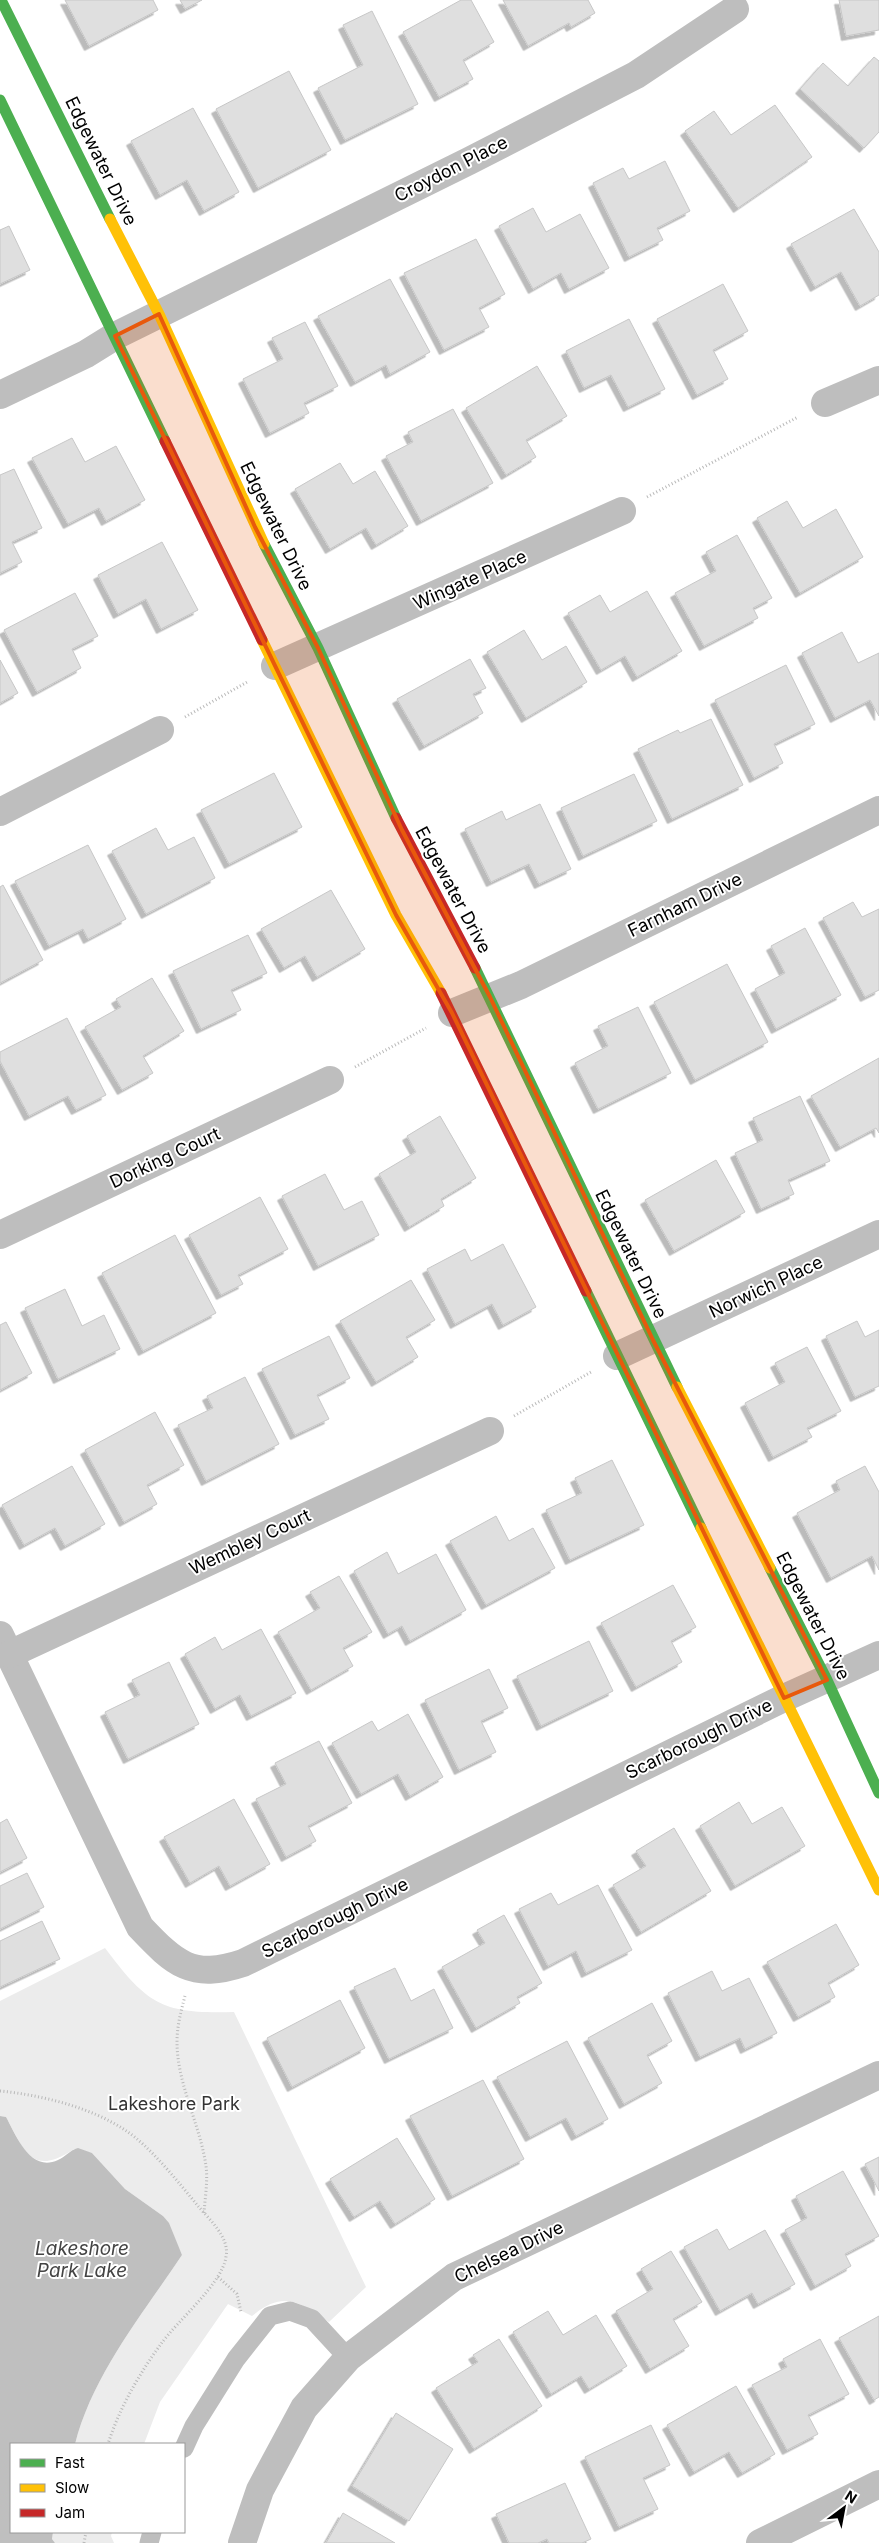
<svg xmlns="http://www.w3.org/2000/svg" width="879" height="2543" viewBox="0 0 879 2543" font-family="Inter,sans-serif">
<defs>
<filter id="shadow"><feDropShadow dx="-4.5" dy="4.5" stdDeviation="0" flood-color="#0004"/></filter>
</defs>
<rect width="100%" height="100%" fill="#fff"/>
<!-- green -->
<g fill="#ececec">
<path d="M105 1948C148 2005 162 2014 234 2012L366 2287 329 2322C299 2302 284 2290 252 2316L228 2304 160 2402 144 2444H75C93 2374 142 2315 182 2255L163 2216 125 2189 92 2153 74 2149C32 2177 25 2152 6 2117L0 2116V2001Z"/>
<path d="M53 2532H112L111 2536 114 2543H55L52 2539Z"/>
</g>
<!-- water -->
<path fill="#bfbfbf" d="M0 2116 6 2117C16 2135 30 2173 58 2160 65 2157 70 2150 78 2148L92 2153 125 2189 163 2216 169 2223 182 2255C142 2315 93 2374 75 2444H11V2532H53L52 2539 55 2543H0Z"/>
<!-- building -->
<g fill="#dfdfdf" stroke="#c7c7c7" filter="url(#shadow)">
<path d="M65 0H153L158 10 89 46Z"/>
<path d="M180 0H202L185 9Z"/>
<path d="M461 0H471L494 42 463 60 473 79 439 97 403 32Z"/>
<path d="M503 0H588L595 13 571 27 569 23 528 46Z"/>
<path d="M839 0H879V30L846 36Z"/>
<path d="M372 11 418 104 345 140 318 88 363 65 343 25Z"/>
<path d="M874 57 879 61V132L864 148 800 89 823 63 848 86Z"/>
<path d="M289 71 331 150 258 188 216 109Z"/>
<path d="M775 105 812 157 738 208 685 131 714 111 731 135Z"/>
<path d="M193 108 239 192 204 211 187 180 160 195 131 141Z"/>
<path d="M665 161 690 211 657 228 663 240 629 257 593 183 623 168 629 179Z"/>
<path d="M533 208 546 232 580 214 609 268 569 289 561 273 533 289 499 226Z"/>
<path d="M854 209 879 252V295L860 306 841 272 815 287 791 244Z"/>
<path d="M9 226 30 270 0 284V230Z"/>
<path d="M476 239 505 294 479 308 489 327 444 350 404 273Z"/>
<path d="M390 279 430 352 390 374 386 365 355 382 318 316Z"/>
<path d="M723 284 748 331 713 350 728 379 697 395 657 319Z"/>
<path d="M629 319 665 389 628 407 611 375 584 388 566 351Z"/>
<path d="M305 322 338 386 304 403 309 413 270 433 243 379 283 359 272 338Z"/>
<path d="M537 366 567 416 526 440 536 457 506 475 466 408Z"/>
<path d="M453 409 493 483 421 521 386 456 413 442 408 432Z"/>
<path d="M72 438 85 462 116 446 145 500 106 521 99 508 68 524 32 458Z"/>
<path d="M340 463 353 484 375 471 408 526 376 545 366 528 330 549 295 489Z"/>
<path d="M14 469 42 528 12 542 22 562 0 573V475Z"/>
<path d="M787 501 803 528 836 509 863 557 800 593 757 518Z"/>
<path d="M737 535 772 598 753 608 758 618 704 646 675 593 716 571 706 552Z"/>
<path d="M162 542 198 610 161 629 146 599 118 614 98 575Z"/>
<path d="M647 591 682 651 637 677 625 656 601 670 568 613 600 595 610 612Z"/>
<path d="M75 593 98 636 72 649 81 668 37 692 4 630Z"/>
<path d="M524 630 542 660 566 646 587 682 526 718 487 652Z"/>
<path d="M842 632 858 663 879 653V716L870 700 835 718 802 653Z"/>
<path d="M470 659 486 688 473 694 483 713 424 746 397 699Z"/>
<path d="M0 660 18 693 0 703Z"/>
<path d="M786 665 815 724 774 744 783 763 754 778 715 700Z"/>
<path d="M711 719 743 785 672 819 638 749 678 730 680 733Z"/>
<path d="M274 773 302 827 229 864 201 810Z"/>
<path d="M634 774 657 821 583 856 561 808Z"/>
<path d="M540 804 571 869 539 884 529 864 491 882 465 829 502 811 506 820Z"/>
<path d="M156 828 168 850 194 837 215 878 146 914 112 851Z"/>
<path d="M88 845 126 919 88 939 83 929 49 946 15 881Z"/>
<path d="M3 885 43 960 0 983V887Z"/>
<path d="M331 890 365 949 317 977 305 956 284 968 261 929Z"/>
<path d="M853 902 862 917 879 909V990L865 997 823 918Z"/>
<path d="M805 928 841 995 776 1029 755 989 785 973 771 946Z"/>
<path d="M248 935 267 973 231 990 241 1010 201 1029 173 971Z"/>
<path d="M727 964 768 1042 695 1080 654 1002Z"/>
<path d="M152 978 184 1031 143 1056 153 1073 122 1090 85 1027 121 1007 116 999Z"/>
<path d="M638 1007 671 1073 598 1109 575 1063 608 1046 598 1026Z"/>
<path d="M67 1018 106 1095 76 1110 68 1096 29 1116 0 1061V1052Z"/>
<path d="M879 1058V1133L876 1128 840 1147 811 1096Z"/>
<path d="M800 1096 830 1161 788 1180 794 1194 761 1209 735 1153 763 1140 753 1118Z"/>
<path d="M440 1116 476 1178 441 1199 444 1206 409 1227 379 1174 416 1152 407 1136Z"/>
<path d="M716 1160 745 1212 674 1251 645 1200Z"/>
<path d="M325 1174 344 1210 362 1201 379 1235 318 1266 282 1196Z"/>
<path d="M260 1197 288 1249 238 1275 243 1284 221 1295 189 1235Z"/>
<path d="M175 1235 216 1313 143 1351 102 1273Z"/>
<path d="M503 1244 536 1307 503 1325 492 1304 455 1324 427 1269 465 1249 471 1261Z"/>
<path d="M411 1280 435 1320 406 1337 418 1357 376 1382 340 1321Z"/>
<path d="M65 1289 82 1326 104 1315 120 1349 58 1379 25 1308Z"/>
<path d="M857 1321 865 1337 879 1330V1386L855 1397 826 1336Z"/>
<path d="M6 1322 32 1373 0 1390V1325Z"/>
<path d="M329 1336 350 1378 317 1395 329 1419 295 1435 262 1369Z"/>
<path d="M807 1347 841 1411 807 1428 812 1437 773 1457 745 1403 785 1382 775 1363Z"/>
<path d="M245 1377 279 1444 206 1481 178 1425 213 1408 207 1396Z"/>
<path d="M155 1412 184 1465 147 1485 157 1504 124 1522 85 1450Z"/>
<path d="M612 1460 644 1525 570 1560 546 1510 582 1493 575 1478Z"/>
<path d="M72 1466 105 1524 65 1546 55 1528 24 1545 2 1505Z"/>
<path d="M865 1466 879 1492V1570L872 1556 831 1578 797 1513 840 1490 836 1481Z"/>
<path d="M496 1516 509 1541 533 1528 555 1568 486 1605 450 1541Z"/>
<path d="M387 1552 398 1574 436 1554 466 1610 410 1641 402 1626 388 1634 354 1571Z"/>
<path d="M339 1576 372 1632 343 1648 353 1666 311 1690 278 1632 320 1608 310 1592Z"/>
<path d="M673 1585 696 1627 671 1641 682 1662 636 1687 601 1623Z"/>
<path d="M261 1629 296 1693 251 1716 240 1695 215 1709 185 1654 215 1637 222 1650Z"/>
<path d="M589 1641 613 1691 541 1726 517 1676Z"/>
<path d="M169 1662 199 1724 128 1759 105 1712 140 1695 132 1680Z"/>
<path d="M489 1669 508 1708 481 1721 496 1752 459 1770 425 1700Z"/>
<path d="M408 1714 443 1777 410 1796 398 1774 361 1794 332 1743 372 1721 378 1731Z"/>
<path d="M319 1741 352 1803 308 1826 316 1841 286 1857 256 1799 286 1784 275 1763Z"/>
<path d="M234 1799 270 1864 230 1886 219 1866 190 1883 164 1837Z"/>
<path d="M739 1802 752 1824 782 1807 805 1846 735 1886 700 1826Z"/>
<path d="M7 1819 27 1858 0 1872V1823Z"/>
<path d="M674 1828 711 1891 641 1932 613 1885 646 1866 636 1851Z"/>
<path d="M27 1873 44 1907 0 1929V1886Z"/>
<path d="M598 1885 632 1950 586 1973 576 1951 548 1966 519 1909 551 1893 558 1905Z"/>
<path d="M504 1915 542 1983 517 1997 520 2003 476 2028 442 1967 485 1943 477 1930Z"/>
<path d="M42 1921 60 1959 0 1987V1941Z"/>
<path d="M836 1924 859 1965 828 1983 835 1997 798 2017 767 1962Z"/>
<path d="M395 1968 411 2001 434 1989 453 2028 389 2059 354 1987Z"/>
<path d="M712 1971 722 1991 749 1978 777 2033 745 2049 740 2038 700 2057 668 1993Z"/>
<path d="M340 2000 365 2048 292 2087 267 2038Z"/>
<path d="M652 2003 672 2041 647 2055 662 2083 624 2104 588 2038Z"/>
<path d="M567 2041 608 2119 576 2136 566 2118 530 2137 497 2077Z"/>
<path d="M483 2080 524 2159 452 2196 410 2116Z"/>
<path d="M397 2138 435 2199 395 2224 380 2201 354 2217 330 2179Z"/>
<path d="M879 2157V2191L865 2164Z"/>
<path d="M843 2171 879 2236 845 2254 851 2266 815 2286 785 2230 807 2218 796 2196Z"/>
<path d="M717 2229 729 2250 765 2230 795 2284 758 2304 752 2293 720 2311 684 2247Z"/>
<path d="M671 2251 702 2302 673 2319 689 2346 650 2369 616 2311 653 2289 641 2269Z"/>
<path d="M548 2311 563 2335 596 2315 627 2366 589 2389 581 2376 551 2394 513 2332Z"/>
<path d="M879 2316V2397L874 2400 839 2338Z"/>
<path d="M499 2339 542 2406 474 2449 436 2388 478 2362 473 2355Z"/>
<path d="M820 2339 849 2394 808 2415 818 2434 787 2450 752 2385 787 2367 783 2359Z"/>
<path d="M736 2386 775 2454 742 2473 729 2452 694 2472 667 2425Z"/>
<path d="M396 2413 453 2449 409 2521 352 2486Z"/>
<path d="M651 2425 670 2465 643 2478 658 2509 619 2527 585 2457Z"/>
<path d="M565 2483 591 2539 582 2543H549L547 2539 538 2543H509L496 2514Z"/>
<path d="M343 2513 395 2543H326Z"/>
</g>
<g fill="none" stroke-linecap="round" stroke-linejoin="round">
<!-- path -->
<g stroke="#b9b9b9" stroke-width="3" stroke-dasharray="1 2.5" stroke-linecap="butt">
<path d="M647 497 798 417"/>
<path d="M185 717 249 681"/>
<path d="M355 1067 426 1028"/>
<path d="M514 1416 591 1372"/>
<path d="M185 1996C181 2011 177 2026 177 2042 177 2084 200 2124 206 2166 208 2181 205 2198 204 2213"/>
<path d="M0 2091C41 2095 90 2107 125 2130 150 2146 179 2183 198 2206 210 2220 230 2238 226 2257 222 2284 177 2321 161 2344 139 2374 119 2409 108 2444"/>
<path d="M218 2277 237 2294 241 2312"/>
<path d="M84 2543 86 2532"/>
</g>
<!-- lane -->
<g stroke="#bebebe" stroke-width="19">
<path d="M184 2448 194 2426 236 2359 270 2316 290 2311 312 2319 348 2358"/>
<path d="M149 2543 152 2532"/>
</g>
<!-- street -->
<g stroke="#bebebe" stroke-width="28">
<path d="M0 395 86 354 115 336 469 161 636 75 735 9"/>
<path d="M825 403 879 380"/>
<path d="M275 666 622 511"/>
<path d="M0 812 160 730"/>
<path d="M452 1013 521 985 879 810"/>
<path d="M0 1235 330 1080"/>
<path d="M617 1356 879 1234"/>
<path d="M0 1635 140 1927C175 1964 192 1980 243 1963L784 1698 879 1655"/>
<path d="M10 1654 490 1431"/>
<path d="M242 2543 260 2490 304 2408 348 2358 454 2277 879 2075"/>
<path d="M760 2543 879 2484"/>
</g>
<!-- fast -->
<g stroke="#4caf50" stroke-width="11">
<path d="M1 0 110 219"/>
<path d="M0 100 165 441"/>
<path d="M264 544 318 648 396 818"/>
<path d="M475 968 677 1387"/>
<path d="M586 1291 701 1528"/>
<path d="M770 1568 827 1680 879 1793"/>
</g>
<!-- slow -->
<g stroke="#ffc107" stroke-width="11">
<path d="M110 219 159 314 264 544"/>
<path d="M262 640 396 915 441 993"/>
<path d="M677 1387 770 1568"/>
<path d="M701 1528 879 1890"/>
</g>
<!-- jam -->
<g stroke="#c62828" stroke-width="11">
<path d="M165 441 262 640"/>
<path d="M396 818 475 968"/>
<path d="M441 993 586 1291"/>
</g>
</g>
<!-- marked area -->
<path fill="#e8590c" fill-opacity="0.2" stroke="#e8590c" stroke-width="4" stroke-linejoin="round" d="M159 314 255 527 318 648 402 830 490 997 653 1340 827 1680 784 1698 452 1013 396 915 115 336Z"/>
<g text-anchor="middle" stroke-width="4" stroke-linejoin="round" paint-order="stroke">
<!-- street labels -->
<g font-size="18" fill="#000" stroke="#fff">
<text transform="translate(101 161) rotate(64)" y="6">Edgewater Drive</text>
<text transform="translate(451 169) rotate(-27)" y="6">Croydon Place</text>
<text transform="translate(276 526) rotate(64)" y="6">Edgewater Drive</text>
<text transform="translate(470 580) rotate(-24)" y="6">Wingate Place</text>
<text transform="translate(453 890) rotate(62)" y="6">Edgewater Drive</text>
<text transform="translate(685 905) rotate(-26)" y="6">Farnham Drive</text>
<text transform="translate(165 1158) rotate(-25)" y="6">Dorking Court</text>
<text transform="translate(631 1254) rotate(64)" y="6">Edgewater Drive</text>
<text transform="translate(766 1287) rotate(-25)" y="6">Norwich Place</text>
<text transform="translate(250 1542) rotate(-25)" y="6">Wembley Court</text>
<text transform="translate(813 1616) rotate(63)" y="6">Edgewater Drive</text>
<text transform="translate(699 1739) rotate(-26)" y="6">Scarborough Drive</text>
<text transform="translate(335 1918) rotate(-26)" y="6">Scarborough Drive</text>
<text transform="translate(509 2252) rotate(-26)" y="6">Chelsea Drive</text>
</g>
<!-- park labels -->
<g font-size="18" fill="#333" stroke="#fff">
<text x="174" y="2110">Lakeshore Park</text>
</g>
<!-- water labels -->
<g font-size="19" font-style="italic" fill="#444" stroke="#fff">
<text x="82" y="2255">Lakeshore<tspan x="82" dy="22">Park Lake</tspan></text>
</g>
</g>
<!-- legend -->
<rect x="10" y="2443" width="175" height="90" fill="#ffffff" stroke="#999999"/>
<rect x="20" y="2459" width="25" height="8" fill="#4caf50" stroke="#999999"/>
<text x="55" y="2468" font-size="15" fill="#000000">Fast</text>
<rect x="20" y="2484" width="25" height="8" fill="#ffc107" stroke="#999999"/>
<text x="55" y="2493" font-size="15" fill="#000000">Slow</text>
<rect x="20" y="2509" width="25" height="8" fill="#c62828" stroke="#999999"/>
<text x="55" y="2518" font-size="15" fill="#000000">Jam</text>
<!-- north arrow -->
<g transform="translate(844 2508) rotate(32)" stroke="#ffffff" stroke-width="4" paint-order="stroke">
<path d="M0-4L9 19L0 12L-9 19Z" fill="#000000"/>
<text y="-8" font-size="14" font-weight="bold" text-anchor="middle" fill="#000000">N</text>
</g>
</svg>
